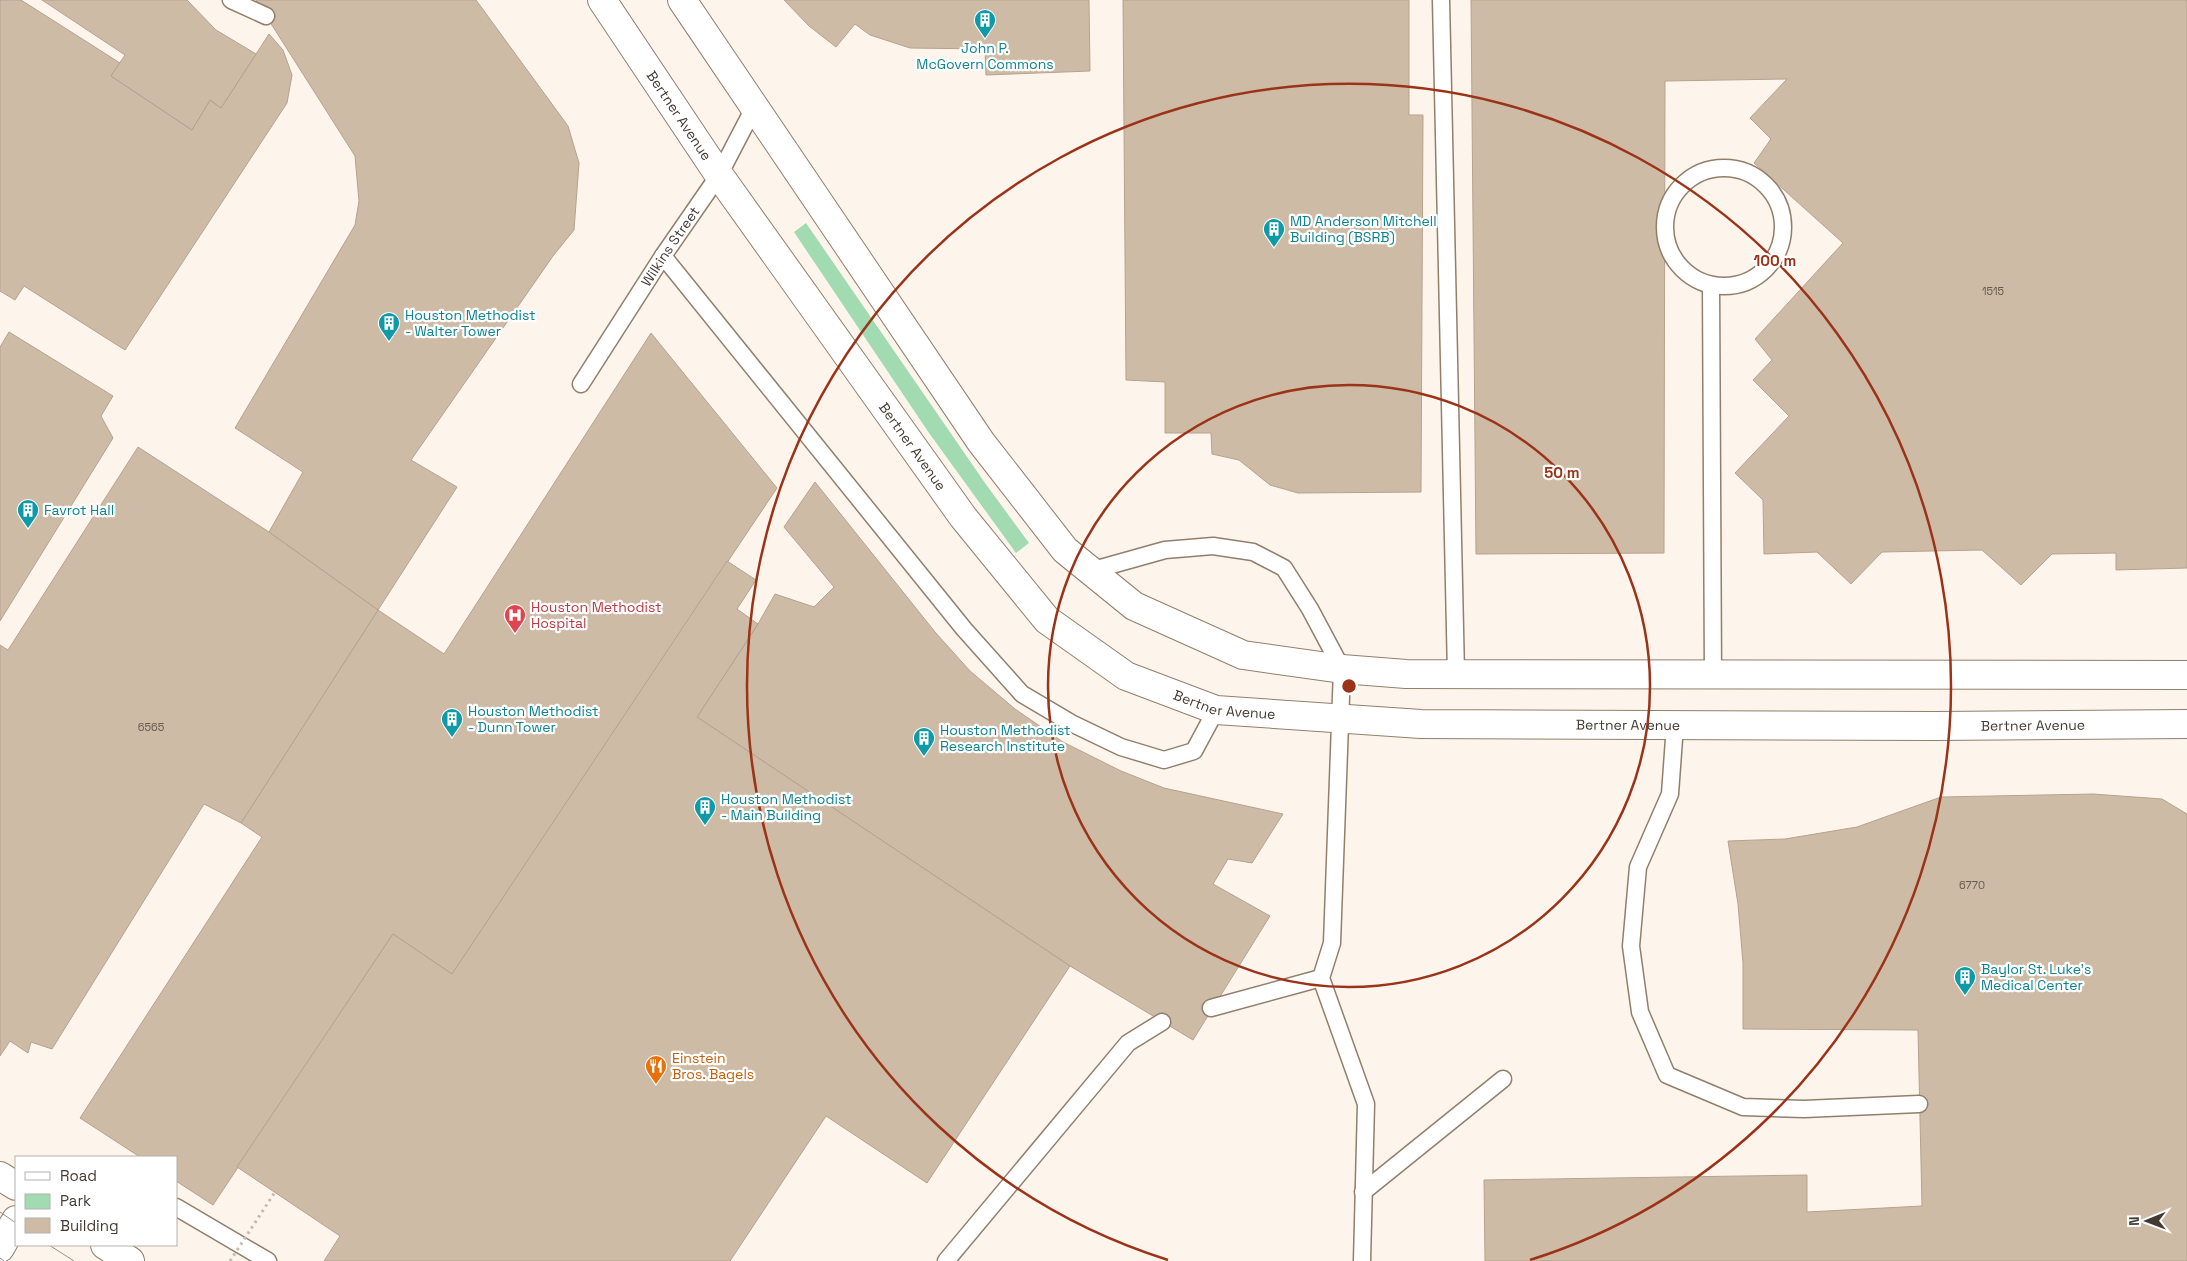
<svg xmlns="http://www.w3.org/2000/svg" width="2187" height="1261" viewBox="0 0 2187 1261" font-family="'Space Grotesk',sans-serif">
<rect width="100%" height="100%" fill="#fdf5ec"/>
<!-- green -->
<path fill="#a2dab1" d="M806 223 985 483 1029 543 1016 553 929 433 794 232Z"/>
<!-- building -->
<g fill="#cebba6" stroke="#b5a28e">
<path d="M0 0H21L120 63 111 76 192 130 210 100 221 108 269 34 283 50 292 75 287 103 125 350 24 286 15 300 0 291Z"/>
<path d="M42 0H187L216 30 256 54 221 108 210 100 192 130 111 76 125 55Z"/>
<path d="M256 0H476L568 126 579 163 574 230 553 256 411 460 457 487 378 610 269 532 303 472 235 428 355 225 359 201 355 156Z"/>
<path d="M784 0H1089L1090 71 986 75 985 49 910 48 870 35 855 24 836 47 809 26Z"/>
<path d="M1123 0H1409V115H1423L1421 492 1298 493 1270 485 1239 460 1212 454 1211 433H1165V382L1126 380Z"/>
<path d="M1471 0H2187V568L2116 570V553L2052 554 2021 585 1982 550 1882 552 1851 584 1817 552 1764 554 1763 500 1735 473 1789 416 1753 380 1772 360 1755 339 1843 243 1754 163 1771 139 1750 118 1787 79 1665 81 1664 553 1476 554Z"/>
<path d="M9 332 113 396 101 416 113 438 0 621V347Z"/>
<path d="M651 333 777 488 452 974 393 934 213 1205 176 1181V1157H140L80 1118 262 837 241 823 378 610 444 654Z"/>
<path d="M138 447 269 532 378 610 241 823 204 804 52 1049 31 1042 28 1053 10 1041 0 1056V645L8 650Z"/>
<path d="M815 482 935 632 970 671 1015 709 1063 742 1121 771 1164 788 1283 814 1252 863 1228 859 1213 884 1270 916 1193 1040 1070 966 697 717 758 624 775 594 814 607 834 587 784 527Z"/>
<path d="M727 561 756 580 737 609 758 624 697 717 1070 966 927 1183 826 1116 730 1261H324L340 1236 237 1167 393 934 452 974Z"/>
<path d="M2093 794 2162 799 2187 814V1261H1485L1484 1180 1807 1175V1212L1922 1206 1918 1030 1743 1029V963L1738 904 1728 841 1785 839 1857 827 1941 797Z"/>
</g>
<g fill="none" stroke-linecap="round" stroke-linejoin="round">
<!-- service casing -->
<g stroke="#917f6b" stroke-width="19">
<g id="service">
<path d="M231 0 266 16"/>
<path d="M1441 0 1456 674"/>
<circle cx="1724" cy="227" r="59"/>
<path d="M663 256 964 629 1022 694 1071 723 1121 747 1164 760 1194 751 1216 710"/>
<path d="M1711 285 1713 676"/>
<path id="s1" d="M581 384 663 256 719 175 755 106"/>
<path d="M1090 571 1165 550 1213 546 1253 552 1284 568 1310 609 1342 669 1332 943 1321 978 1366 1104 1362 1261"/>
<path d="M1675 725 1670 794 1638 867 1631 946 1640 1012 1667 1075 1743 1107 1804 1109 1919 1104"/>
<path d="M1211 1008 1321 978"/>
<path d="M1363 1192 1503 1079"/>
<path d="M176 1207 268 1261"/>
<path d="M946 1261 1128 1043 1162 1022"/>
</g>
</g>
<!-- tertiary casing -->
<g stroke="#917f6b" stroke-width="30">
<g id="tertiary">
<path id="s2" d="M602 0 719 175 963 517 1047 620 1126 676 1216 710 1421 724 1934 726 2187 724"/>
<path d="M682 0 981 442 1065 550 1134 606 1243 655 1342 669 1406 674 2187 675"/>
</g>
</g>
<!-- secondary casing -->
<g stroke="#917f6b" stroke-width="30">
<path id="secondary" d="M0 1248 16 1220"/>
</g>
<!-- primary casing -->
<g stroke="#917f6b" stroke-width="30">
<g id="primary">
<path d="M0 1176 16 1186"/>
<path d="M105 1245 130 1261"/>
</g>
</g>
<!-- service -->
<use href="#service" stroke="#fff" stroke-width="16"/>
<!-- tertiary -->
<use href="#tertiary" stroke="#fff" stroke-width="28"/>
<!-- secondary -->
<use href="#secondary" stroke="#fff" stroke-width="28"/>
<!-- primary -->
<use href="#primary" stroke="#fff" stroke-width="28"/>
<!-- tram -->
<g stroke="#989088" stroke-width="1">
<path d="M0 1212 16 1223"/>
<path d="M49 1245 74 1261"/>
<path d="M0 1258 4 1261"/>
</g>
<!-- path-bridge -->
<path stroke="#c3bbb2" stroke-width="3" stroke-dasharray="2.5 4" stroke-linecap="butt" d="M230 1261 275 1192"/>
</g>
<!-- distance rings -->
<g fill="none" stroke="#9b3319" stroke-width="2.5">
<circle cx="1349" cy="686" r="301"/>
<path d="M1168 1260A602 602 0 1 1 1530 1260"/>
</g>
<!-- icons -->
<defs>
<g id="building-pin" transform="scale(1.125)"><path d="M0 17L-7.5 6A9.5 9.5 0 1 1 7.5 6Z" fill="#0f9aa8" stroke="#fff"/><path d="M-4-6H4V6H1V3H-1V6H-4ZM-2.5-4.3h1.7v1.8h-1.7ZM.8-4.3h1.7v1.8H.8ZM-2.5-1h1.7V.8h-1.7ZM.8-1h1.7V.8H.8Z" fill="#fff"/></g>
<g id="hospital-pin" transform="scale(1.125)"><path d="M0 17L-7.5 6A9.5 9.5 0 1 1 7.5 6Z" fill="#e0444e" stroke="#fff"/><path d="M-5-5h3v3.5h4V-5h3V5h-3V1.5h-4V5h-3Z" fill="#fff"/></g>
<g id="restaurant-pin" transform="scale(1.125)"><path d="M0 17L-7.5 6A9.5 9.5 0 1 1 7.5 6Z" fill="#e8710a" stroke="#fff"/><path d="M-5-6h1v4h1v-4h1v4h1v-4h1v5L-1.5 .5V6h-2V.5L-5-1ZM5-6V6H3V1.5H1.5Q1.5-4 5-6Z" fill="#fff"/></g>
</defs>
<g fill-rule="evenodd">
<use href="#building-pin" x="985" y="20"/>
<use href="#building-pin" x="1274" y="229"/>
<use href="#building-pin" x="389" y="323"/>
<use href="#building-pin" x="28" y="510"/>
<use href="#hospital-pin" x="515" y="615"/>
<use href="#building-pin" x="452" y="719"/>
<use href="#building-pin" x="924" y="738"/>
<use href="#building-pin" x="705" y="807"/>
<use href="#building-pin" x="1965" y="977"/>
<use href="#restaurant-pin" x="656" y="1066"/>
</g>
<g text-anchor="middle" stroke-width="4.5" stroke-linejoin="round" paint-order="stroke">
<!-- number labels -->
<g font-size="11" fill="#665b50">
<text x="1993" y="295">1515</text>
<text x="151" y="731">6565</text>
<text x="1972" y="889">6770</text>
</g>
<!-- culture labels -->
<g font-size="14" fill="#0d838f" stroke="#fff" text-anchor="start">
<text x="985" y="53" text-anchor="middle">John P.<tspan x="985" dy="16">McGovern Commons</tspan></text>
<text x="1290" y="226">MD Anderson Mitchell<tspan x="1290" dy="16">Building (BSRB)</tspan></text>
<text x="405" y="320">Houston Methodist<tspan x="405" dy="16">- Walter Tower</tspan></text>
<text x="44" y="515">Favrot Hall</text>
<text x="468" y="716">Houston Methodist<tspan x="468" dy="16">- Dunn Tower</tspan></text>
<text x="940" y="735">Houston Methodist<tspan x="940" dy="16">Research Institute</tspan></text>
<text x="721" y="804">Houston Methodist<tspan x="721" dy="16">- Main Building</tspan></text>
<text x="1981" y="974">Baylor St. Luke's<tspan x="1981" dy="16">Medical Center</tspan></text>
</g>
<!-- street labels -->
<g font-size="14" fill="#433b33" stroke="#fff">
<text dy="5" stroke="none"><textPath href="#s2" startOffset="139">Bertner Avenue</textPath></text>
<text dy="5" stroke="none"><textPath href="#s1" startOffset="164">Wilkins Street</textPath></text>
<text dy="5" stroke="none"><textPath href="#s2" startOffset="544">Bertner Avenue</textPath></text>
<text dy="5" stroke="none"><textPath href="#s2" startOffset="964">Bertner Avenue</textPath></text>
<text dy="5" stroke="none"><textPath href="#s2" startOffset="1369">Bertner Avenue</textPath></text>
<text dy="5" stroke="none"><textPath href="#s2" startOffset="1774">Bertner Avenue</textPath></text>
</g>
<!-- health labels -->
<g font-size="14" fill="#be3a42" stroke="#fff" text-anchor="start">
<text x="531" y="612">Houston Methodist<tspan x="531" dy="16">Hospital</tspan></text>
</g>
<!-- food labels -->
<g font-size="14" fill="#c56008" stroke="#fff" text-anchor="start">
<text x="672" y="1063">Einstein<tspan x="672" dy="16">Bros. Bagels</tspan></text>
</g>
</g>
<circle cx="1349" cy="686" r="8" fill="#9b3319" stroke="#fff" stroke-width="2.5"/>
<g font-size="15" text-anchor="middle" font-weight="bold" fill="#9b3319" stroke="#fff" stroke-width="4.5" stroke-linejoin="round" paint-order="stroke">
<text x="1775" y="266">100 m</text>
<text x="1562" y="478">50 m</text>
</g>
<!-- legend -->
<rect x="15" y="1156" width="162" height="90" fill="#ffffff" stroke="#b4b1ad"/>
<rect x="25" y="1172" width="25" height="8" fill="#ffffff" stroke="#b4b1ad"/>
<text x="60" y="1181" font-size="15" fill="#433b33">Road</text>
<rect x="25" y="1194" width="25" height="15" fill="#a2dab1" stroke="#b4b1ad"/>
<text x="60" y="1206" font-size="15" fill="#433b33">Park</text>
<rect x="25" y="1218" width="25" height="15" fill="#cebba6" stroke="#b4b1ad"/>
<text x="60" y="1231" font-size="15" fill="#433b33">Building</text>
<!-- north arrow -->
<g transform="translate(2147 1221) rotate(269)" stroke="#ffffff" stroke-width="4" paint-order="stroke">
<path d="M0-4L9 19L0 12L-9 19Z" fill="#433b33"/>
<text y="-8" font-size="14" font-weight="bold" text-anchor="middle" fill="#433b33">N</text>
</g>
</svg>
